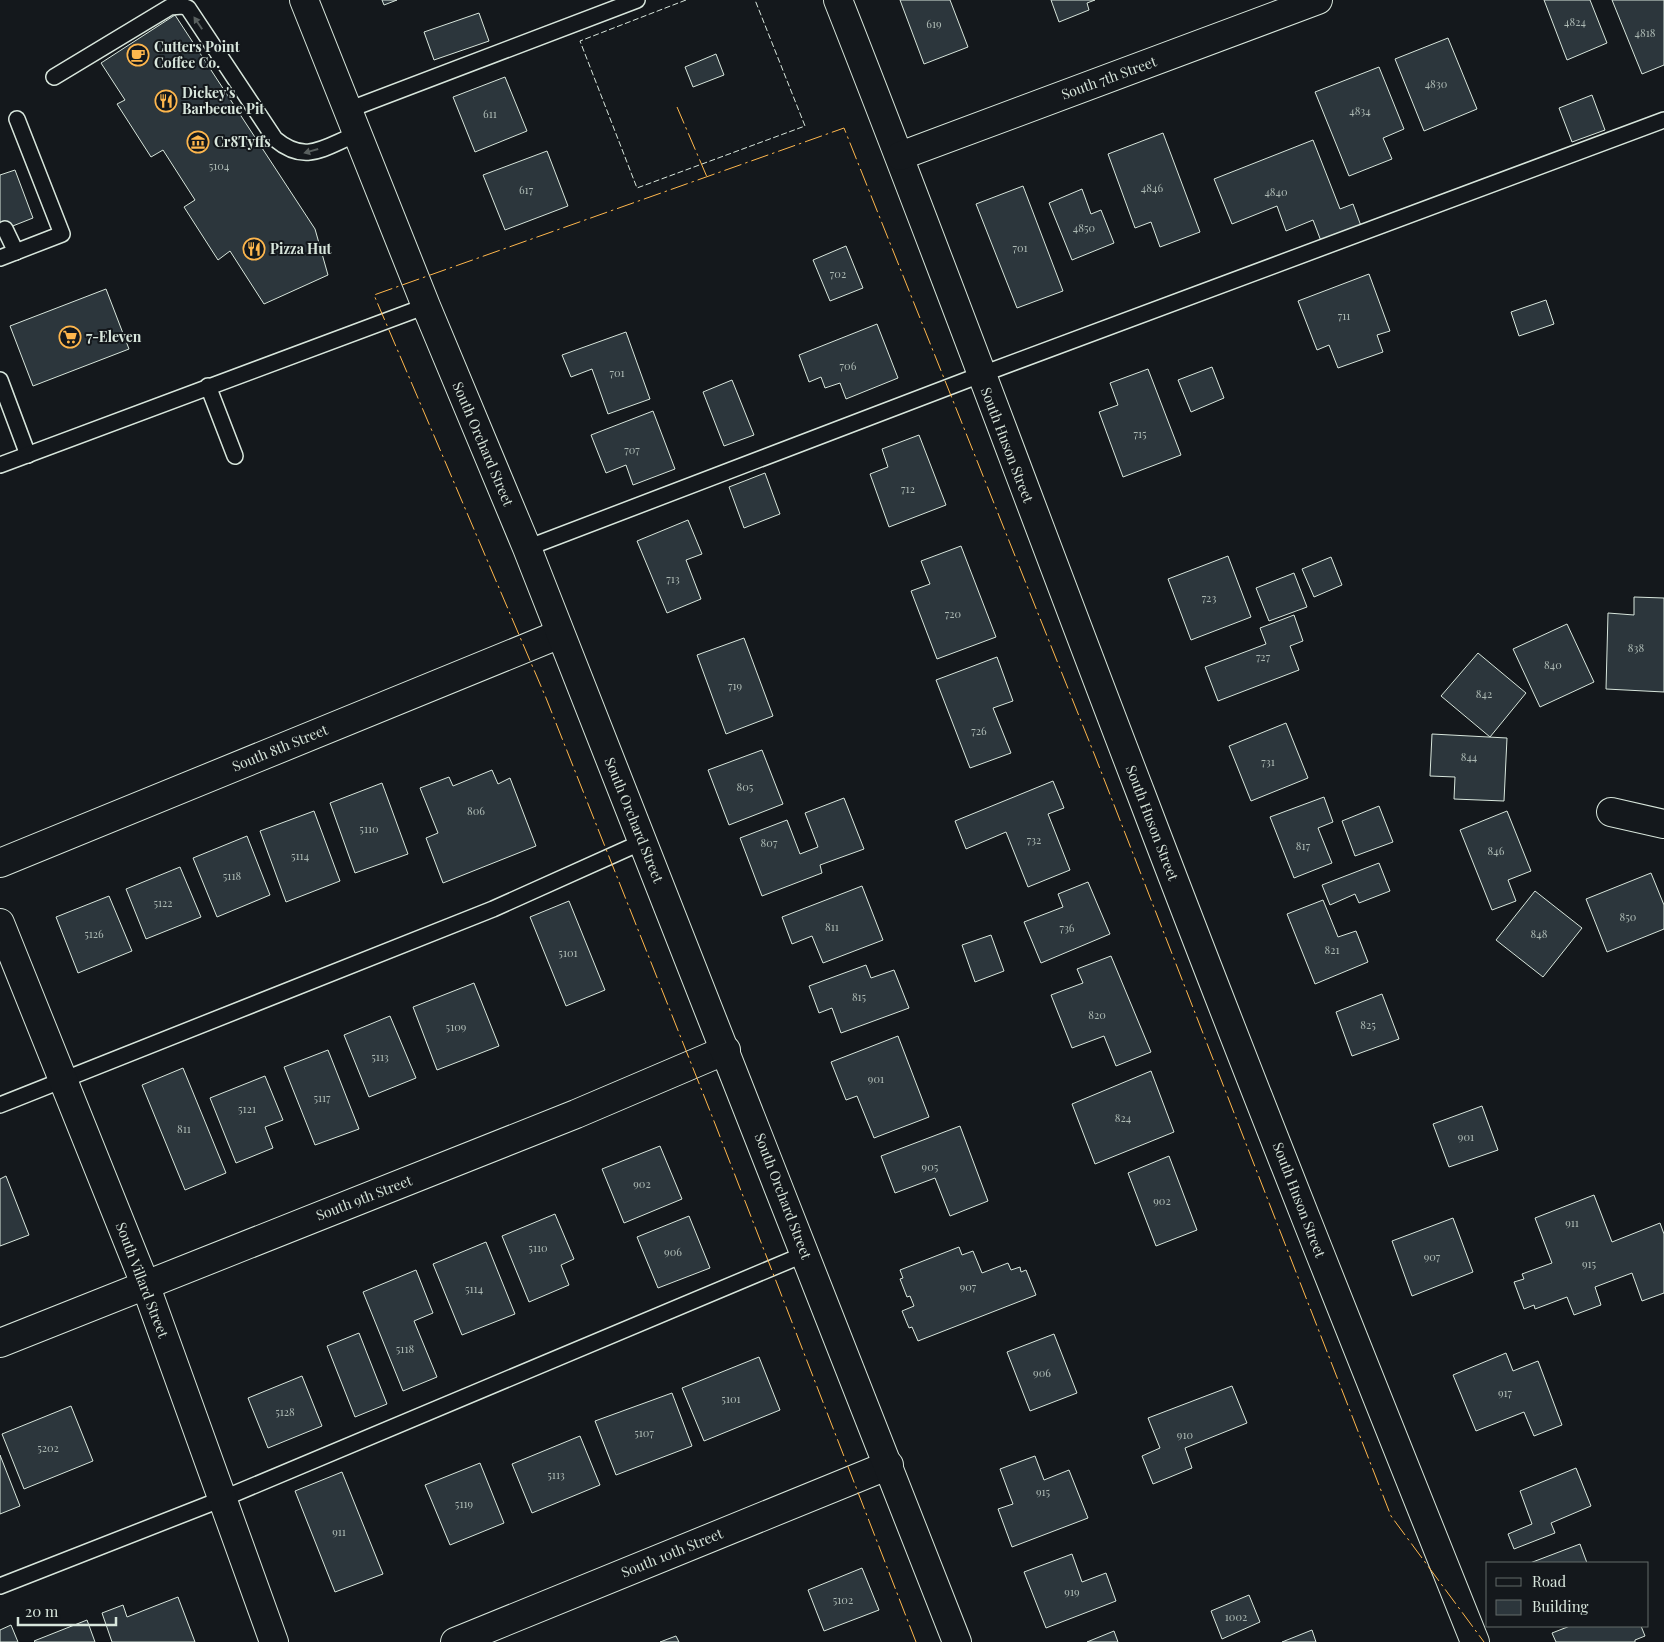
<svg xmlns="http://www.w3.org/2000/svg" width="1664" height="1642" viewBox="0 0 1664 1642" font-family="'Playfair Display',serif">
<rect width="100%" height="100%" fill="#14181c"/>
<!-- building -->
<g fill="#2c363c" stroke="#d8e6dc">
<path d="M382 0H397L384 5Z"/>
<path d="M900 0H950L968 47 924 64Z"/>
<path d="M1051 0H1095L1087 3 1089 10 1059 22Z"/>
<path d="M1544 0H1590L1607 43 1567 60Z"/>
<path d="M1612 0H1664V65L1642 74Z"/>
<path d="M479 13 489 41 434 60 424 32Z"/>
<path d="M175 15 315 229 328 275 264 304 230 251 218 260 184 207 195 200 163 150 151 157 117 104 125 100 101 63Z"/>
<path d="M1448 38 1477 109 1424 131 1395 59Z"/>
<path d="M716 54 724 75 693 87 685 67Z"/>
<path d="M1379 67 1404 129 1383 138 1392 159 1349 176 1315 92Z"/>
<path d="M505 77 527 131 475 152 453 97Z"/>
<path d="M1592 95 1605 130 1572 142 1559 108Z"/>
<path d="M1163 133 1200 232 1160 247 1151 222 1135 228 1108 154Z"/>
<path d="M1313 140 1340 209 1353 204 1361 226 1321 241 1313 220 1286 231 1277 206 1232 224 1214 179Z"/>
<path d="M547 151 568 206 505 230 483 175Z"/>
<path d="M15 170 33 218 0 231V175Z"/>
<path d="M1023 186 1063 291 1017 308 976 204Z"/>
<path d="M1082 189 1091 214 1101 210 1114 243 1072 260 1049 203Z"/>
<path d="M846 246 863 288 830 301 813 260Z"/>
<path d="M1369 274 1390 331 1377 335 1383 352 1338 368 1329 345 1317 350 1298 301Z"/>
<path d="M106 289 129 349 33 386 10 326Z"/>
<path d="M1546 300 1554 324 1519 336 1511 312Z"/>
<path d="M877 324 898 378 846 399 840 383 825 388 821 377 809 382 799 355Z"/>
<path d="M626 332 650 399 608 414 592 369 571 377 562 355Z"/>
<path d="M1212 367 1224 398 1191 412 1178 380Z"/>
<path d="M1148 369 1181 455 1123 477 1099 412 1118 405 1110 383Z"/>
<path d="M732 380 754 435 724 446 703 392Z"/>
<path d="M653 411 675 469 633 485 626 465 606 473 591 435Z"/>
<path d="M919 435 946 505 889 527 870 474 888 467 882 449Z"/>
<path d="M765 473 780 514 744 528 729 487Z"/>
<path d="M688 520 702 554 686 560 701 599 667 613 637 541Z"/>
<path d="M961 546 996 637 937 659 911 591 930 584 921 561Z"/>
<path d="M1228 556 1251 617 1191 640 1168 579Z"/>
<path d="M1331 557 1342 585 1314 597 1302 569Z"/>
<path d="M1294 573 1307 607 1269 621 1256 588Z"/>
<path d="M1634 597 1664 598V692L1606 689 1608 613 1634 615Z"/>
<path d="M1294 615 1303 641 1290 646 1299 670 1218 701 1205 667 1266 644 1260 628Z"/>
<path d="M1567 624 1594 682 1540 707 1513 649Z"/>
<path d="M744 638 773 716 726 734 697 655Z"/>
<path d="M1478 653 1526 693 1490 737 1441 696Z"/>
<path d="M997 657 1013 701 993 708 1011 753 970 768 936 680Z"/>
<path d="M1286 723 1308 778 1251 801 1229 746Z"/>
<path d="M1432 734 1507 738 1504 801 1454 799 1455 777 1430 776Z"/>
<path d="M762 750 783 804 729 825 708 770Z"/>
<path d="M492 770 498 784 510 778 536 846 443 883 426 838 438 833 420 788 449 777 453 786Z"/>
<path d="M1053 781 1064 808 1048 814 1070 870 1028 887 1006 832 966 849 955 821Z"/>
<path d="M382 783 408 854 355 873 330 803Z"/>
<path d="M1324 797 1333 822 1318 828 1332 863 1294 878 1270 817Z"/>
<path d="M844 798 864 849 820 865 822 873 762 896 740 838 787 820 800 854 818 847 805 813Z"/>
<path d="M1379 806 1393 842 1355 856 1342 821Z"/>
<path d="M314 811 340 881 286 902 260 831Z"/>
<path d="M1507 811 1531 871 1508 880 1516 901 1492 910 1460 830Z"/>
<path d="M247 836 270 895 217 917 193 858Z"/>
<path d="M1379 863 1390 891 1359 903 1355 894 1330 905 1322 885Z"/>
<path d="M180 867 201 917 146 939 126 889Z"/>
<path d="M1651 873 1664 905V929L1607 952 1586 899Z"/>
<path d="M1088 882 1110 934 1041 963 1024 922 1063 907 1058 894Z"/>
<path d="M862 886 883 940 823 963 812 936 792 944 782 917Z"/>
<path d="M1535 891 1582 928 1543 977 1496 940Z"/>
<path d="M109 896 132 951 78 973 56 917Z"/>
<path d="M1323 900 1338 937 1356 931 1368 962 1315 984 1287 914Z"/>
<path d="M569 901 605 990 566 1006 530 917Z"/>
<path d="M991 935 1004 971 975 982 962 945Z"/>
<path d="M1111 956 1151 1052 1116 1066 1104 1036 1072 1048 1051 995 1083 983 1077 969Z"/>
<path d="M866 965 871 978 894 970 909 1008 841 1033 832 1008 819 1013 809 986Z"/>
<path d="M474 983 499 1046 437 1070 413 1007Z"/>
<path d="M1382 994 1399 1039 1352 1056 1336 1012Z"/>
<path d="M390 1016 416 1078 369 1097 344 1035Z"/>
<path d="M898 1036 929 1117 874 1138 857 1096 846 1100 831 1062Z"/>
<path d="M328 1050 359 1129 315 1145 284 1067Z"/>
<path d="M183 1068 226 1173 185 1190 142 1085Z"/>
<path d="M1151 1071 1174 1132 1095 1164 1072 1104Z"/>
<path d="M265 1076 283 1120 265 1127 273 1148 236 1163 210 1098Z"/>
<path d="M1482 1106 1498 1150 1449 1167 1433 1124Z"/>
<path d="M960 1126 988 1201 950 1216 935 1178 895 1193 881 1156Z"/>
<path d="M660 1146 682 1199 624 1223 602 1169Z"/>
<path d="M1169 1156 1197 1230 1156 1246 1128 1173Z"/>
<path d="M6 1176 29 1235 0 1246V1179Z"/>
<path d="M1594 1195 1612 1242 1660 1223 1664 1234V1293L1642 1301 1632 1273 1595 1287 1601 1305 1574 1315 1567 1297 1535 1309 1534 1305 1524 1309 1514 1282 1524 1279 1522 1274 1552 1263 1535 1218Z"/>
<path d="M555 1214 574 1259 561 1265 569 1285 529 1302 502 1236Z"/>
<path d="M689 1216 710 1268 658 1288 637 1237Z"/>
<path d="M1453 1218 1473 1272 1412 1296 1392 1241Z"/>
<path d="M486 1242 515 1314 462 1335 433 1264Z"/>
<path d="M959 1247 962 1255 973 1251 982 1273 1008 1263 1011 1270 1020 1267 1021 1272 1026 1270 1036 1295 918 1341 912 1327 909 1328 902 1311 914 1306 910 1296 907 1297 900 1279 903 1278 900 1270Z"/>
<path d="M416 1270 433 1313 414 1321 437 1377 403 1391 363 1292Z"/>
<path d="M359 1333 387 1404 355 1417 327 1346Z"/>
<path d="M1054 1334 1077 1393 1030 1411 1007 1352Z"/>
<path d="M1506 1353 1513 1371 1538 1361 1562 1425 1534 1436 1524 1412 1476 1431 1453 1375Z"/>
<path d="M759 1357 780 1410 704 1441 682 1388Z"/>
<path d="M302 1376 322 1426 268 1448 248 1398Z"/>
<path d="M1232 1386 1247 1423 1185 1448 1192 1468 1153 1484 1142 1456 1160 1448 1148 1418Z"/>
<path d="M672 1393 692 1446 616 1475 595 1421Z"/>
<path d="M71 1406 93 1461 24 1489 2 1434Z"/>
<path d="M580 1436 600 1485 532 1513 512 1464Z"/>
<path d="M0 1455 20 1506 0 1514Z"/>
<path d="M1035 1456 1044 1480 1069 1470 1088 1518 1012 1547 998 1509 1013 1504 1000 1469Z"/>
<path d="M480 1463 504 1523 450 1545 425 1485Z"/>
<path d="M1576 1468 1591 1506 1551 1523 1555 1533 1514 1549 1508 1534 1532 1524 1520 1491Z"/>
<path d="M342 1472 383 1574 335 1592 295 1491Z"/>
<path d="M1580 1544 1587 1563H1530Z"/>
<path d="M1072 1554 1082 1582 1106 1573 1116 1601 1046 1628 1024 1572Z"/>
<path d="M862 1568 879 1610 824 1631 808 1590Z"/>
<path d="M1249 1595 1260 1622 1222 1639 1211 1611Z"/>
<path d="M178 1597 195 1642H112L102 1613 123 1605 127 1617Z"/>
<path d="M87 1620 95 1642H35L34 1641Z"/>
<path d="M11 1625 18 1642H0V1630Z"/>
<path d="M1570 1626H1641L1645 1636 1635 1640V1642H1556L1552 1633Z"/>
<path d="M1312 1630 1316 1642H1282Z"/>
<path d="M1114 1631 1118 1642H1087Z"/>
<path d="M676 1636 679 1642H660Z"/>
</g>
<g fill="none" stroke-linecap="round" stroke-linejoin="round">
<!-- service casing -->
<g stroke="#d8e6dc" stroke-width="18">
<g id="service">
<path d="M54 77 170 7 182 6 188 8 275 139C306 165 324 147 357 134"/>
<path d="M348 110 637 0"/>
<path d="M5 229 16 252"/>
<path d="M0 258 62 234 17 119"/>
<path d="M0 380 28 455"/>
<path d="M208 386 235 456"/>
<path d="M0 465 426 306"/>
<path d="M527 548 980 375 1664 120"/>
<path d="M0 1105 493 909 642 842"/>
<path d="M0 1586 222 1499 805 1254"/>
</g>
</g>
<!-- minor casing -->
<g stroke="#d8e6dc" stroke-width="30">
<g id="minor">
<path d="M838 0C942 263 1039 529 1141 794 1249 1078 1362 1360 1475 1642"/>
<path d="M900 156 1318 0"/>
<path d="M1611 812 1664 824"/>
<path d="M0 863 560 634"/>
<path d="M0 923 145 1284 274 1642"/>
<path d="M0 1343 576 1114 726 1050"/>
<path d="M455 1642 889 1465"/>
</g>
</g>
<!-- tertiary casing -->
<g stroke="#d8e6dc" stroke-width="30">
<path id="tertiary" d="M304 0 426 306 527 548 957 1642"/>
</g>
<!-- service -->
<use href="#service" stroke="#14181c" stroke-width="15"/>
<!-- minor -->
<use href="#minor" stroke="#14181c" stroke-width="28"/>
<!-- tertiary -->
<use href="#tertiary" stroke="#14181c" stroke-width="28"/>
<!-- fence -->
<path stroke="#d8e6dc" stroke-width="1" stroke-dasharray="6 2.5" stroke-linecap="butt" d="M686 0 580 41 637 188 805 126 755 0"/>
<!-- power -->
<g stroke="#ffb74d" stroke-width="1" stroke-dasharray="18 4 2.5 4" stroke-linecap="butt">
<path d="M677 107 707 177"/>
<path d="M916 1642 712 1116 546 698 374 295 844 128 1095 756 1391 1516 1484 1642"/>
</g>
</g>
<!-- one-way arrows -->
<defs><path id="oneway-solid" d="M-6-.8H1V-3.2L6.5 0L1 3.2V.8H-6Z" transform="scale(1.25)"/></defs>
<g fill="#59605f">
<use href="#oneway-solid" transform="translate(198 23) rotate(-124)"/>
<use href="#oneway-solid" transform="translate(311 151) rotate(164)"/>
</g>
<!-- icons -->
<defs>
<g id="cafe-ring" transform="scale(1.125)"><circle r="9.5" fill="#14181c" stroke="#ffb74d" stroke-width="1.5"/><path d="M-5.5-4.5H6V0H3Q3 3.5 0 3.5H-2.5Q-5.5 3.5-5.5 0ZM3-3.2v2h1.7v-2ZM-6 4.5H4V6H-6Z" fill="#ffb74d"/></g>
<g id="restaurant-ring" transform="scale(1.125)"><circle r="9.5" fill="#14181c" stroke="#ffb74d" stroke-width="1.5"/><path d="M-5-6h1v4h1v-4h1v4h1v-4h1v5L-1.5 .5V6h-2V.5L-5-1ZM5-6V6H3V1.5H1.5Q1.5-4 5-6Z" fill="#ffb74d"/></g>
<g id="museum-ring" transform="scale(1.125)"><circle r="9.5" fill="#14181c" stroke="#ffb74d" stroke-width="1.5"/><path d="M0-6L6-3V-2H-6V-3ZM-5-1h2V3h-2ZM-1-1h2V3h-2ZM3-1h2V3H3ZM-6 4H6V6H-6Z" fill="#ffb74d"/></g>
<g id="supermarket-ring" transform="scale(1.125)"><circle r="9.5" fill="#14181c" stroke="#ffb74d" stroke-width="1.5"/><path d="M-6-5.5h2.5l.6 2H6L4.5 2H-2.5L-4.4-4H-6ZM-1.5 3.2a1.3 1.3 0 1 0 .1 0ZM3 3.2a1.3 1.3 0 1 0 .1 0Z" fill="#ffb74d"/></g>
</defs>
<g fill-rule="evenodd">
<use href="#cafe-ring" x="138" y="55"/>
<use href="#restaurant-ring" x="166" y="101"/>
<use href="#museum-ring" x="198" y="142"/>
<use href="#restaurant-ring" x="254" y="249"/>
<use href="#supermarket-ring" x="70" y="337"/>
</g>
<g text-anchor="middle" stroke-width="4" stroke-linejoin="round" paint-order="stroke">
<!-- number labels -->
<g font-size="11" fill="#adbab4">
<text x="1575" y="26">4824</text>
<text x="934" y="28">619</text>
<text x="1645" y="37">4818</text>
<text x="1436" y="88">4830</text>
<text x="1360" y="115">4834</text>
<text x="490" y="118">611</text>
<text x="219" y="170">5104</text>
<text x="1152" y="192">4846</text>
<text x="526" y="194">617</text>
<text x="1276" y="196">4840</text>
<text x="1084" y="232">4850</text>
<text x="1020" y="252">701</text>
<text x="838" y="278">702</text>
<text x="1344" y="320">711</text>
<text x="848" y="370">706</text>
<text x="617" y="377">701</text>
<text x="1140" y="438">715</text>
<text x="632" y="454">707</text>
<text x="908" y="493">712</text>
<text x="673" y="583">713</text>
<text x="1209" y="602">723</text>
<text x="953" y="618">720</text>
<text x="1636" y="652">838</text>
<text x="1263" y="661">727</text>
<text x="1553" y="669">840</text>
<text x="735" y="690">719</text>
<text x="1484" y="698">842</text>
<text x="979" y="735">726</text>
<text x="1469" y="761">844</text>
<text x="1268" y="766">731</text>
<text x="745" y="791">805</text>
<text x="476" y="815">806</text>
<text x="369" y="833">5110</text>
<text x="1034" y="844">732</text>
<text x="769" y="847">807</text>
<text x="1303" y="850">817</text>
<text x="1496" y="855">846</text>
<text x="300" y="860">5114</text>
<text x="232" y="880">5118</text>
<text x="163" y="907">5122</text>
<text x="1628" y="921">850</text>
<text x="832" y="931">811</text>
<text x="1067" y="932">736</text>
<text x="94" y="938">5126</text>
<text x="1539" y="938">848</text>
<text x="1332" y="954">821</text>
<text x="568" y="957">5101</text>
<text x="859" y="1001">815</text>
<text x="1097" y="1019">820</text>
<text x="1368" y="1029">825</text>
<text x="456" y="1031">5109</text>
<text x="380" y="1061">5113</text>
<text x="876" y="1083">901</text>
<text x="322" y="1102">5117</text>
<text x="247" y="1113">5121</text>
<text x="1123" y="1122">824</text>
<text x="184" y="1133">811</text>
<text x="1466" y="1141">901</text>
<text x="930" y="1171">905</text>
<text x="642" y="1188">902</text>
<text x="1162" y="1205">902</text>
<text x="1572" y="1227">911</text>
<text x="538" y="1252">5110</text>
<text x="673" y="1256">906</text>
<text x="1432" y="1261">907</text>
<text x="1589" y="1268">915</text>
<text x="968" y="1291">907</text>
<text x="474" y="1293">5114</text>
<text x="405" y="1353">5118</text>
<text x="1042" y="1377">906</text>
<text x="1505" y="1397">917</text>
<text x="731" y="1403">5101</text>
<text x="285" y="1416">5128</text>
<text x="644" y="1437">5107</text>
<text x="1185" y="1439">910</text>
<text x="48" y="1452">5202</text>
<text x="556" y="1479">5113</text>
<text x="1043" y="1496">915</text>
<text x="464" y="1508">5119</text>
<text x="339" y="1536">911</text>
<text x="1072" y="1596">919</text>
<text x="843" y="1604">5102</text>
<text x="1236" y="1621">1002</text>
</g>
<!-- poi labels -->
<g font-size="14" font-weight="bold" fill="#d8e6dc" stroke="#14181c" text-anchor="start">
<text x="154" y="52">Cutters Point<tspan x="154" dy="16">Coffee Co.</tspan></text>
<text x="182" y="98">Dickey's<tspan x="182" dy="16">Barbecue Pit</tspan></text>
<text x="214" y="147">Cr8Tyffs</text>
<text x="270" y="254">Pizza Hut</text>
<text x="86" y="342">7-Eleven</text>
</g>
<!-- street labels -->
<g font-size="14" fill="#d8e6dc" stroke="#14181c">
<text transform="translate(1109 78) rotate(-20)" y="5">South 7th Street</text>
<text transform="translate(483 444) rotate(67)" y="5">South Orchard Street</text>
<text transform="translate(1007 445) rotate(69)" y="5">South Huson Street</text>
<text transform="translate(280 748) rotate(-22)" y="5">South 8th Street</text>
<text transform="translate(634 820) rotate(68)" y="5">South Orchard Street</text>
<text transform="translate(1152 823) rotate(69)" y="5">South Huson Street</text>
<text transform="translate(783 1196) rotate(69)" y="5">South Orchard Street</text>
<text transform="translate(364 1198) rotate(-21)" y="5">South 9th Street</text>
<text transform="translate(1299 1200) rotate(69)" y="5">South Huson Street</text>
<text transform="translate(142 1280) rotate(69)" y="5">South Villard Street</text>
<text transform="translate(672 1553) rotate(-22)" y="5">South 10th Street</text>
</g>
</g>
<!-- legend -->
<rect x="1486" y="1562" width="162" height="65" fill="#14181c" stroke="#626a69"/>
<rect x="1496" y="1578" width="25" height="8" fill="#14181c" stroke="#626a69"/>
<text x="1532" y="1587" font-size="15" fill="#d8e6dc">Road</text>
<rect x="1496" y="1600" width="25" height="15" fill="#2c363c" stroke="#626a69"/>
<text x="1532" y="1612" font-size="15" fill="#d8e6dc">Building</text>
<!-- scale -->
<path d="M18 1617v8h98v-8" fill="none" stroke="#d8e6dc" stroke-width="2.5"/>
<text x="25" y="1617" font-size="15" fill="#d8e6dc" stroke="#14181c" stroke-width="4" paint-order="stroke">20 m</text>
</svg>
